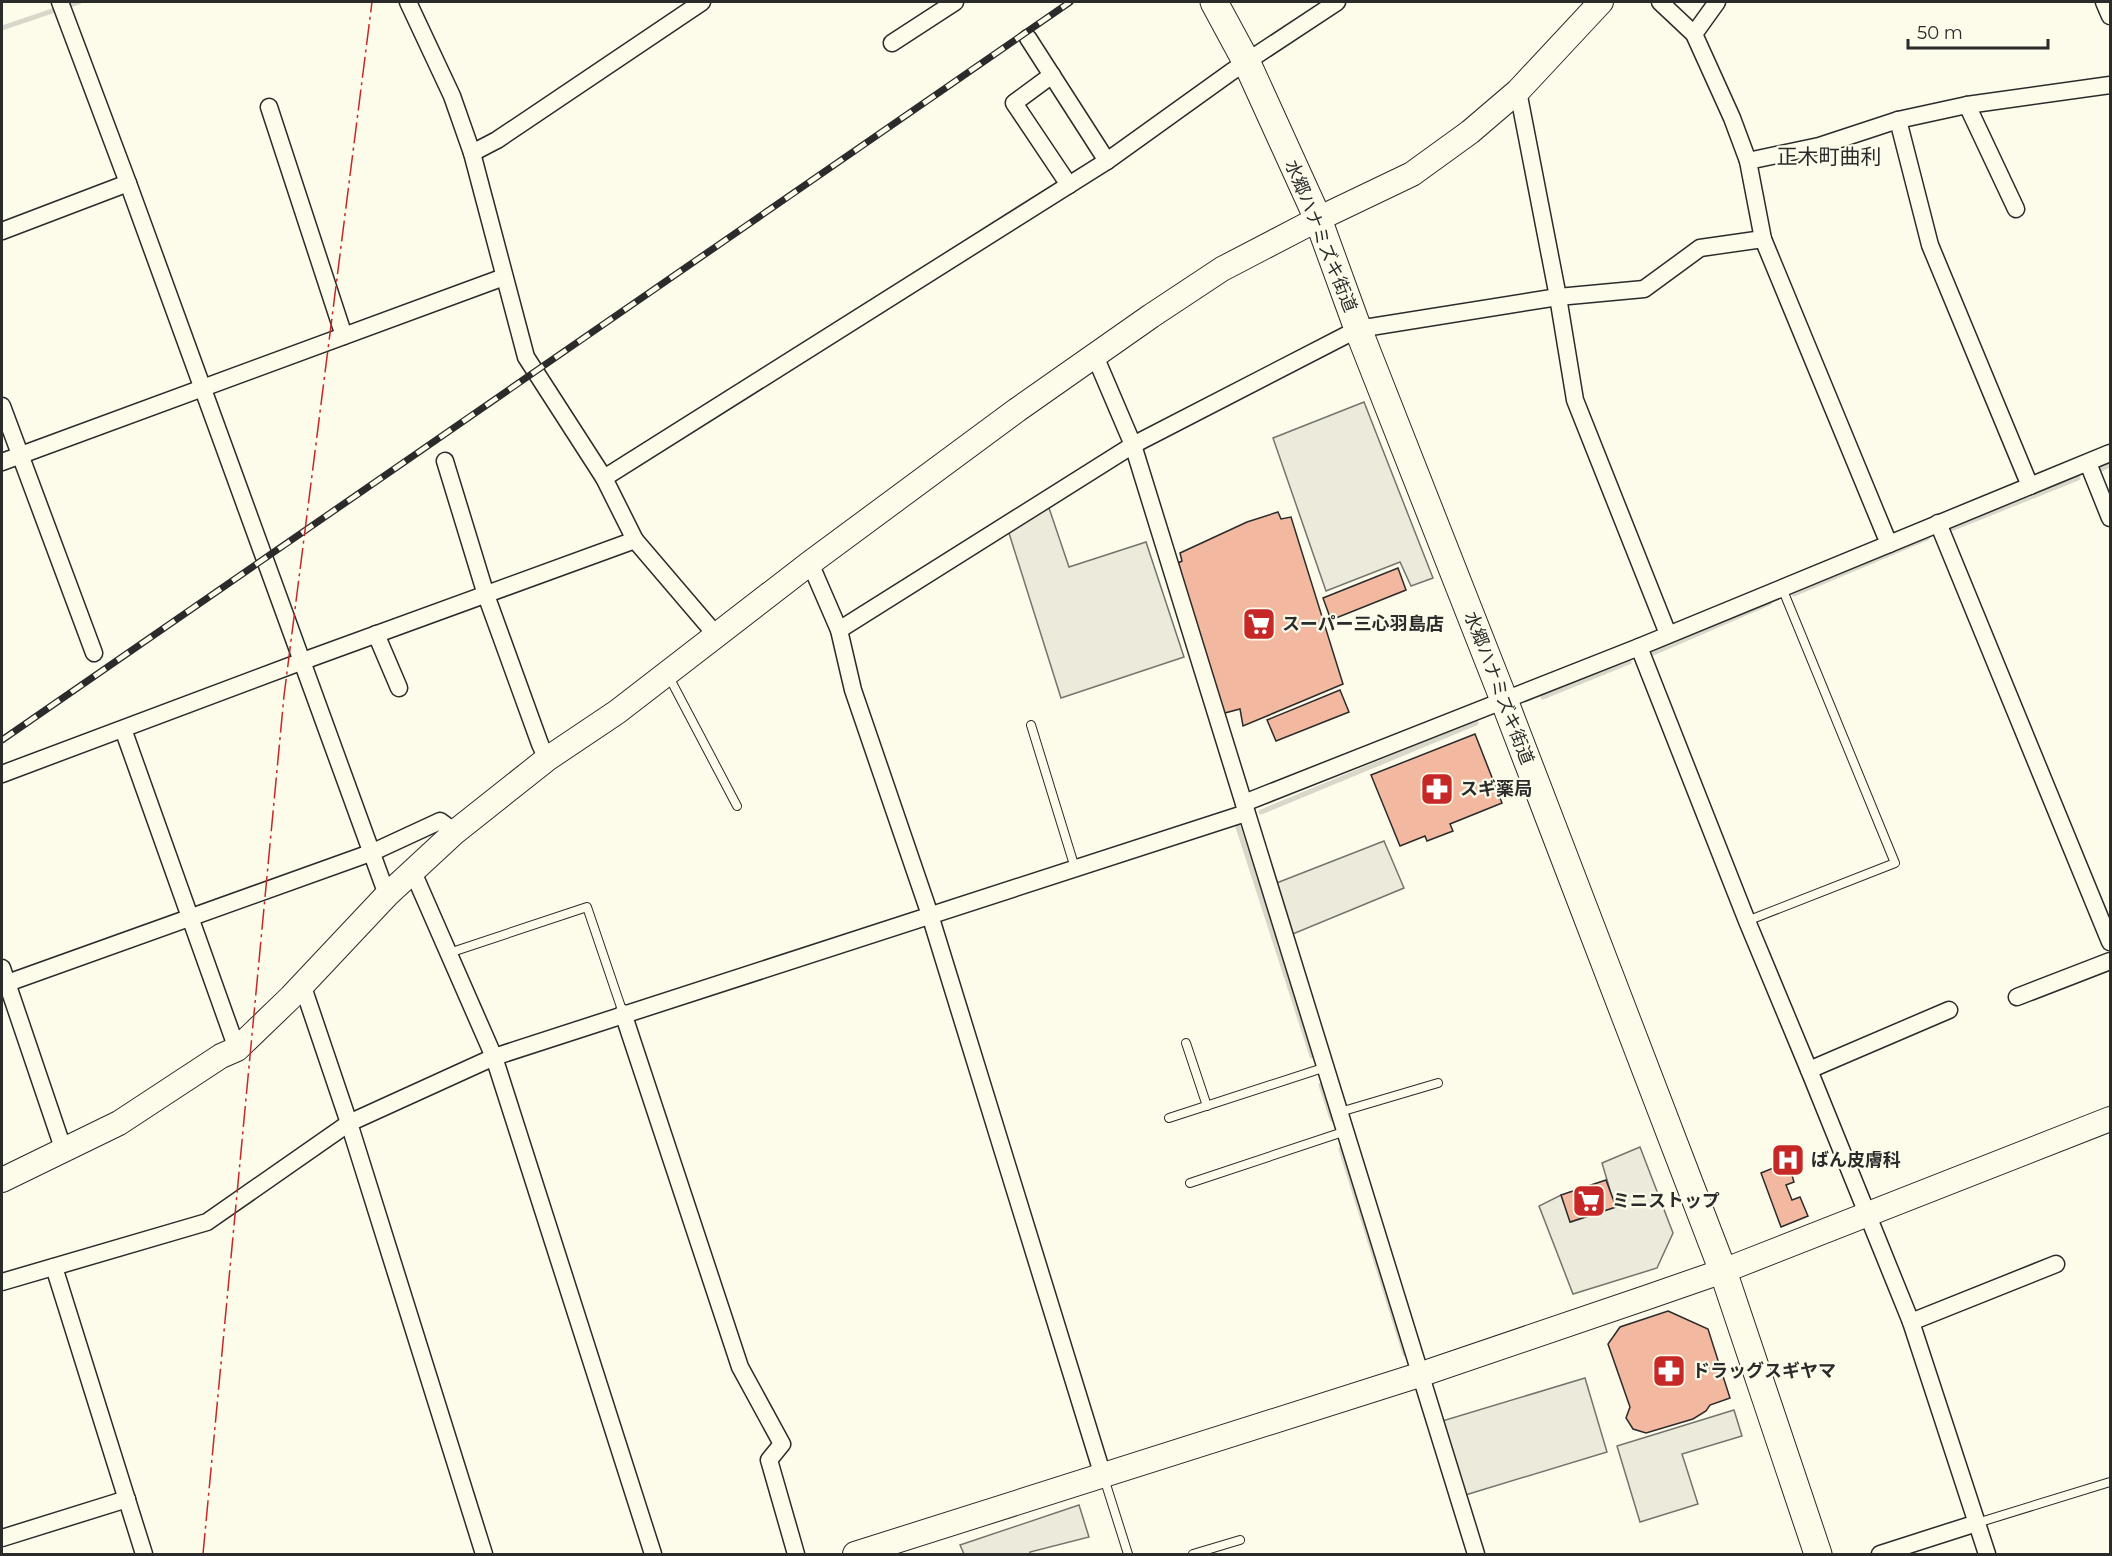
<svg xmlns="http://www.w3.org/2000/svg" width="2112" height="1556" viewBox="0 0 2112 1556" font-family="Montserrat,'Noto Sans JP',sans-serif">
<rect width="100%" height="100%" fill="#fdfbea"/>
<!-- parking -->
<g fill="#eceadb" stroke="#74746e" stroke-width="1.5">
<path d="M1364 402 1433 578 1411 586 1400 562 1326 591 1273 438Z"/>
<path d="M1048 505 1069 567 1146 542 1184 657 1061 698 1008 530Z"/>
<path d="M1384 841 1404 888 1288 936 1274 884Z"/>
<path d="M1640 1147 1673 1233 1657 1268 1573 1294 1539 1206 1561 1195 1571 1222 1615 1207 1602 1163Z"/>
<path d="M1585 1378 1607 1452 1462 1496 1439 1422Z"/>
<path d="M1734 1410 1742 1436 1682 1454 1698 1504 1640 1522 1617 1446Z"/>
<path d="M1079 1505 1089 1537 1030 1552V1554H964L960 1545Z"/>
</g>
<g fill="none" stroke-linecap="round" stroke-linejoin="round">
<!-- stream -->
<g stroke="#d8d7c9" stroke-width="5">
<path d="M2 28 79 2"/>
<path d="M2101 469 2110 465"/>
<path d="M1951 529 2078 478"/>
<path d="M1794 594 1927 538"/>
<path d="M1653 653 1769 603"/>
<path d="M1543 697 1629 662"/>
<path d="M1261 812 1476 723"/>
<path d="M1238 827 1312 1056"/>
<path d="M1321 1085 1332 1119"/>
<path d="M1341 1149 1405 1354"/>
</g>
</g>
<!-- building -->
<g fill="#f2b8a0" stroke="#2b2b2b" stroke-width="1.5">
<path d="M1278 512 1281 519 1291 517 1343 684 1243 726 1240 709 1221 714 1174 565 1182 561 1180 553 1247 522Z"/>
<path d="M1398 568 1406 590 1331 620 1323 598Z"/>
<path d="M1340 690 1349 712 1276 741 1267 720Z"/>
<path d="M1475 734 1502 803 1450 824 1453 831 1427 841 1425 836 1400 846 1371 775Z"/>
<path d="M1788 1162 1794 1182 1786 1185 1792 1200 1800 1197 1808 1216 1781 1227 1761 1173Z"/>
<path d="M1606 1180 1616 1207 1570 1222 1561 1195Z"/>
<path d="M1668 1311 1708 1329 1730 1398 1710 1405 1706 1411 1693 1419 1646 1433 1633 1429 1626 1418 1630 1407 1608 1344 1620 1327Z"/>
</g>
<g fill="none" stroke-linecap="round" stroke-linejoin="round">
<!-- lane casing -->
<g stroke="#2b2b2b" stroke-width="10">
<g id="lane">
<path d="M668 675 737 806"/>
<path d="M1031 725 1075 868"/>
<path d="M1747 921 1895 863 1782 588"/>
<path d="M449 953 587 907 623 1013"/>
<path d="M1186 1043 1207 1106"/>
<path d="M1340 1112 1438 1083"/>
<path d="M1169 1118 1326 1067"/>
<path d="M1190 1183 1346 1131"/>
<path d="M1104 1478 1128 1554"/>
<path d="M1977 1523 2110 1482"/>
<path d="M1193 1554 1240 1540"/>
</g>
</g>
<!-- street casing -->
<g stroke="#2b2b2b" stroke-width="19">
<g id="street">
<path d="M60 2 128 183 387 895"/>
<path d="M408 2 452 96 472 153 526 357 604 478 635 540 717 636"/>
<path d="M1660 2 1694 34 1732 118 1748 161 1763 239 1889 544"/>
<path d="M2104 2 2110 16"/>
<path d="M1694 34 1717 2"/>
<path d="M1028 38 1107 161"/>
<path d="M892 43 955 2"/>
<path d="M1052 75 1014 103 1069 185"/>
<path d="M1518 91 1558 297 1575 400 1668 634"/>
<path d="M1967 105 2016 209"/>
<path d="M269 107 344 336"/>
<path d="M1898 120 1930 245 2030 486"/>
<path d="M472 153 497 140 702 2"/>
<path d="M1748 161 1819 146 1898 120 1967 105 2110 85"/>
<path d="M2 231 128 183"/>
<path d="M1095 356 1133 445 1476 1554"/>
<path d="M2 406 94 653"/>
<path d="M445 461 486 595 540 744 547 759"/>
<path d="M2 462 504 277"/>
<path d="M2088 463 2110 518"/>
<path d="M604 478 1107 161 1231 72 1337 2"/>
<path d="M1938 523 2110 942"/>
<path d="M810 563 839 630 853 690 930 915 1103 1476"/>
<path d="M839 630 1133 445 1358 329 1558 297 1644 289 1700 248 1763 239"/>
<path d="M376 634 399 688"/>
<path d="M1639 647 1747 921 1809 1070 1911 1322 1987 1554"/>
<path d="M123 729 237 1049"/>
<path d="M2 774 303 661 635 540"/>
<path d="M1244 803 1639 647 2110 453"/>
<path d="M413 872 494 1057 653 1554"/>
<path d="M2 968 64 1151"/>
<path d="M302 984 349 1123 484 1554"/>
<path d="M2 985 373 852 440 821 455 832"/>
<path d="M2017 997 2110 961"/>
<path d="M623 1013 740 1367 782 1444 769 1460 796 1554"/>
<path d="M1809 1070 1949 1010"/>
<path d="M54 1267 144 1554"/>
<path d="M2 1282 207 1222 349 1123 494 1057 1246 813"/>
<path d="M1911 1322 2056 1264"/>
<path d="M2 1538 127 1499"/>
<path d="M1880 1554 1977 1523"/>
</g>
</g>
<!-- secondary casing -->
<g stroke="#2b2b2b" stroke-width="26">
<g id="secondary">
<path d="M2 1180 119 1123 221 1056 237 1049 291 997 387 895 455 832 547 759 617 712 810 563 1017 410 1151 316 1222 269 1318 219 1412 174 1470 132 1518 91 1601 2"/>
<path d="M855 1554 1419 1375 1648 1297 1723 1271 2110 1119"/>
</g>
</g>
<!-- primary casing -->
<g stroke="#2b2b2b" stroke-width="29">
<path id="primary" d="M1214 2 1247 63 1318 219 1358 329 1504 700 1723 1271 1818 1554"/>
</g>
<!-- lane -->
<use href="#lane" stroke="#fdfbea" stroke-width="8"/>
<!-- street -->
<use href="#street" stroke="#fdfbea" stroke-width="16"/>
<!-- secondary -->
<use href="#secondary" stroke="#fdfbea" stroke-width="24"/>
<!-- primary -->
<use href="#primary" stroke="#fdfbea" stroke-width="27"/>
<!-- rail casing -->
<g stroke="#2b2b2b" stroke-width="7">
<path id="rail" d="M2 740 1070 2"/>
</g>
<!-- rail -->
<use href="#rail" stroke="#fdfbea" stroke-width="4.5" stroke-dasharray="14" stroke-linecap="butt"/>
<!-- power -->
<path stroke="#c62828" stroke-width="1.5" stroke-dasharray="21 4.5 3 4.5" stroke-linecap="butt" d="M203 1554 284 696 372 2"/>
</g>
<!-- icons -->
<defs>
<g id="supermarket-square" transform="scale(1.725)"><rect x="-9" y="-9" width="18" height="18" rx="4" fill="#c62828" stroke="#fdfbea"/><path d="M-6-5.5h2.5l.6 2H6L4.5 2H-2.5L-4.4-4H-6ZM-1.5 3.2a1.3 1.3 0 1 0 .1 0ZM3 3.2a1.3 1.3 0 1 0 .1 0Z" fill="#fff"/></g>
<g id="pharmacy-square" transform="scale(1.725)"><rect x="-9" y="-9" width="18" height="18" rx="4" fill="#c62828" stroke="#fdfbea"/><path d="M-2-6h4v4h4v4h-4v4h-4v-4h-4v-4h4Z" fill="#fff"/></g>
<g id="hospital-square" transform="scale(1.725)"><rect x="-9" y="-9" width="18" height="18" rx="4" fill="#c62828" stroke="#fdfbea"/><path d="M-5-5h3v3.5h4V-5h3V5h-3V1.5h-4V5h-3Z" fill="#fff"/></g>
</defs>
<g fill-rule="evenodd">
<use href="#supermarket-square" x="1259" y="624"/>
<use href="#pharmacy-square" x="1437" y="789"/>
<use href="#hospital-square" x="1788" y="1160"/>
<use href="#supermarket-square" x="1589" y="1201"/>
<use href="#pharmacy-square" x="1669" y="1371"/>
</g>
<g text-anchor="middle" stroke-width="4.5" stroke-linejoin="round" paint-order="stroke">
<!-- street labels -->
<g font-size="18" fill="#2b2b2b" stroke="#fdfbea">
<text transform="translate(1321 236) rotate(68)" y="6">水郷ハナミズキ街道</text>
<text transform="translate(1499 688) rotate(69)" y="6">水郷ハナミズキ街道</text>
</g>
<!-- poi labels -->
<g font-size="18" font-weight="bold" fill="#2b2b2b" stroke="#fdfbea" text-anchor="start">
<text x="1282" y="630">スーパー三心羽島店</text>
<text x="1460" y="795">スギ薬局</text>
<text x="1811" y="1166">ばん皮膚科</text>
<text x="1612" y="1207">ミニストップ</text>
<text x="1692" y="1377">ドラッグスギヤマ</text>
</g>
<!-- quarter labels -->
<g font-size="21" fill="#2b2b2b" stroke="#fdfbea">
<text x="1829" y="164">正木町曲利</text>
</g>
</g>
<!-- border -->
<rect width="2112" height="1556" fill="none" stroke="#2b2b2b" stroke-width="6"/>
<!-- scale -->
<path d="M1908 39v9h140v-9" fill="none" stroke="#2b2b2b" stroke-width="3"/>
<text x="1917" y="39" font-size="18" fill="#2b2b2b" stroke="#fdfbea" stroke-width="4.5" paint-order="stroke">50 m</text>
</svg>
